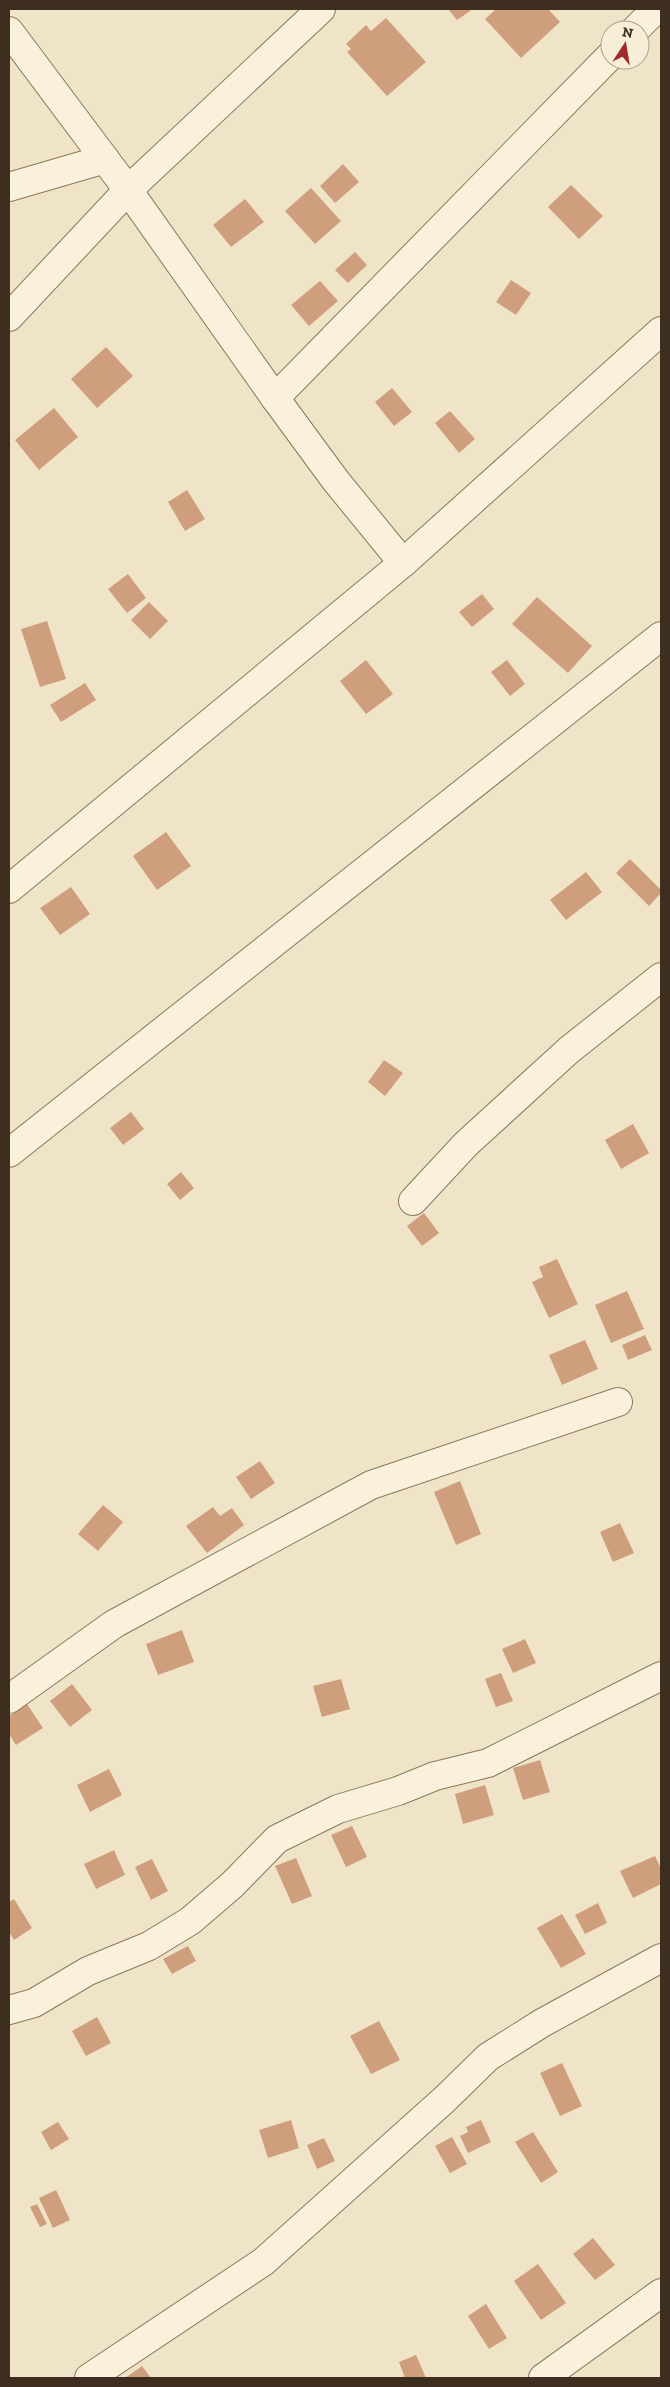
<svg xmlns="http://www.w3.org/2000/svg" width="670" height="2387" viewBox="0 0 670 2387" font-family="'Zilla Slab',serif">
<rect width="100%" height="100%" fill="#f0e4c8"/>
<!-- building -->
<g fill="#cf9f7d">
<path d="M448 9H473L457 20Z"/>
<path d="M496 9H548L560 22 521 58 485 19Z"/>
<path d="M386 18 426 62 387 96 347 52 351 49 346 44 366 25 371 31Z"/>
<path d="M343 164 359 182 335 203 320 186Z"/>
<path d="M571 185 603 216 579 239 548 207Z"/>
<path d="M311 188 341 221 315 244 285 211Z"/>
<path d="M245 199 264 222 231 247 213 225Z"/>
<path d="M355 252 367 265 348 283 335 270Z"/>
<path d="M511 280 531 293 516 315 496 302Z"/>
<path d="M320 281 338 301 309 326 291 305Z"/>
<path d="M106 347 133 376 97 408 71 379Z"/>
<path d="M392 388 412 412 394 426 375 402Z"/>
<path d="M54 408 78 437 39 470 15 440Z"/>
<path d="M450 411 475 439 459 453 435 423Z"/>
<path d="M187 490 205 519 185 531 168 502Z"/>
<path d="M128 574 146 598 127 613 108 589Z"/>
<path d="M482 594 494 609 472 627 459 612Z"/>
<path d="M537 597 592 646 568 673 512 624Z"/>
<path d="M149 602 168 621 150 639 131 620Z"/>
<path d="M47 621 66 679 40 687 21 629Z"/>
<path d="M366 660 393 694 366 714 340 681Z"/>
<path d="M507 660 525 684 510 696 491 672Z"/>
<path d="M85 683 96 700 61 722 50 705Z"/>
<path d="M166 832 191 866 157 890 133 856Z"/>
<path d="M630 859 661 890V893L649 906 616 873Z"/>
<path d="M586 872 602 892 566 920 550 900Z"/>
<path d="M71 887 90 914 60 935 40 908Z"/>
<path d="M384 1060 403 1073 385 1096 368 1082Z"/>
<path d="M131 1112 144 1129 123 1145 110 1128Z"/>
<path d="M633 1124 649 1153 621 1169 605 1140Z"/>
<path d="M181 1172 194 1188 180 1200 167 1184Z"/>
<path d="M424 1213 439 1233 422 1246 407 1226Z"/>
<path d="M557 1259 578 1304 549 1318 532 1282 543 1277 539 1267Z"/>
<path d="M627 1291 644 1329 611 1343 595 1305Z"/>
<path d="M645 1335 652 1350 628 1360 622 1345Z"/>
<path d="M585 1340 598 1369 562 1385 549 1355Z"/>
<path d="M260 1461 275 1483 251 1499 236 1477Z"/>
<path d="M460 1481 481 1534 456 1545 434 1492Z"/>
<path d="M103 1505 123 1522 98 1551 78 1534Z"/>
<path d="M213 1507 220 1516 232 1508 244 1525 207 1553 186 1526Z"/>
<path d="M620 1523 634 1553 613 1562 600 1532Z"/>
<path d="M182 1630 194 1662 158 1675 146 1644Z"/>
<path d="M525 1639 536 1663 513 1673 502 1649Z"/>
<path d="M501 1673 513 1701 496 1707 485 1679Z"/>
<path d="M341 1679 350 1709 322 1717 313 1686Z"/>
<path d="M72 1684 92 1710 70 1727 50 1701Z"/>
<path d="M27 1704 43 1728 16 1745 9 1734V1716Z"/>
<path d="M540 1760 550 1792 523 1800 513 1768Z"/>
<path d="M109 1769 122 1795 90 1812 77 1785Z"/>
<path d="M485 1785 494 1815 463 1824 455 1794Z"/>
<path d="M352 1826 367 1857 346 1867 331 1835Z"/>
<path d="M114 1850 125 1875 96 1889 84 1864Z"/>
<path d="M655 1856 661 1869V1884L633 1898 620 1871Z"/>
<path d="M296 1858 312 1896 292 1904 275 1866Z"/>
<path d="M152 1859 168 1891 151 1900 135 1867Z"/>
<path d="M14 1899 32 1928 14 1940 9 1932V1902Z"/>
<path d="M598 1903 607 1923 585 1934 575 1915Z"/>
<path d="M562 1914 586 1954 561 1968 537 1928Z"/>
<path d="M188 1946 196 1961 172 1974 163 1959Z"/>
<path d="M97 2017 111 2043 86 2056 72 2031Z"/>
<path d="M379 2021 400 2060 371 2074 350 2036Z"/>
<path d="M562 2063 582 2106 560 2116 540 2073Z"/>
<path d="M291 2120 299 2148 268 2158 259 2130Z"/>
<path d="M481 2120 491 2142 468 2153 460 2136 468 2132 466 2127Z"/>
<path d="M58 2122 69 2139 51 2150 41 2132Z"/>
<path d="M533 2132 558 2172 541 2183 515 2142Z"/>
<path d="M452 2137 467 2164 450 2173 435 2146Z"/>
<path d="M324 2138 335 2161 317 2169 307 2145Z"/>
<path d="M56 2190 70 2220 53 2228 39 2198Z"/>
<path d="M37 2204 47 2224 40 2227 30 2207Z"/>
<path d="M593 2238 615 2265 595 2280 573 2254Z"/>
<path d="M538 2264 566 2303 541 2320 514 2281Z"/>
<path d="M486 2304 507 2338 489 2349 468 2316Z"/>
<path d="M416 2355 426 2378H405L399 2362Z"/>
<path d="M142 2366 151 2378H125Z"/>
</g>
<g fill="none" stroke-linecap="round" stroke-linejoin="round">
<!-- minor casing -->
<g stroke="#8d765c" stroke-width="30">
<g id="minor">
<path d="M635 30 656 9"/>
<path d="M9 31 128 190 275 398 336 481 403 563"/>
<path d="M9 187 105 159"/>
<path d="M9 317 128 190 321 9"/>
<path d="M275 398 610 56"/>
<path d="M9 889 403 563 661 331"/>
<path d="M9 1153 661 636"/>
<path d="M413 1201 466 1144 569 1050 661 977"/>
<path d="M9 1699 114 1624 371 1485 618 1402"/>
<path d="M9 2010 34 2003 88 1971 149 1946 190 1921 232 1885 277 1839 338 1809 398 1791 435 1776 488 1763 661 1676"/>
<path d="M89 2378 263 2262 445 2099 488 2057 542 2023 661 1958"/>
<path d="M543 2378 661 2293"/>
</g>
</g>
<!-- minor -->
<use href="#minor" stroke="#faf1dc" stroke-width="28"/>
</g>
<!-- border -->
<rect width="670" height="2387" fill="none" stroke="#3d2e20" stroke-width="20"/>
<!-- north arrow -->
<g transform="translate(625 45) rotate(12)"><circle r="24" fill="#f7eed8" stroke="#ada18e"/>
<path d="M0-4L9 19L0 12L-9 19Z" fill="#9e2a2b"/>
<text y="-8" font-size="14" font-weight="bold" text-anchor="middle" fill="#3d2e20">N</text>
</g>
</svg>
